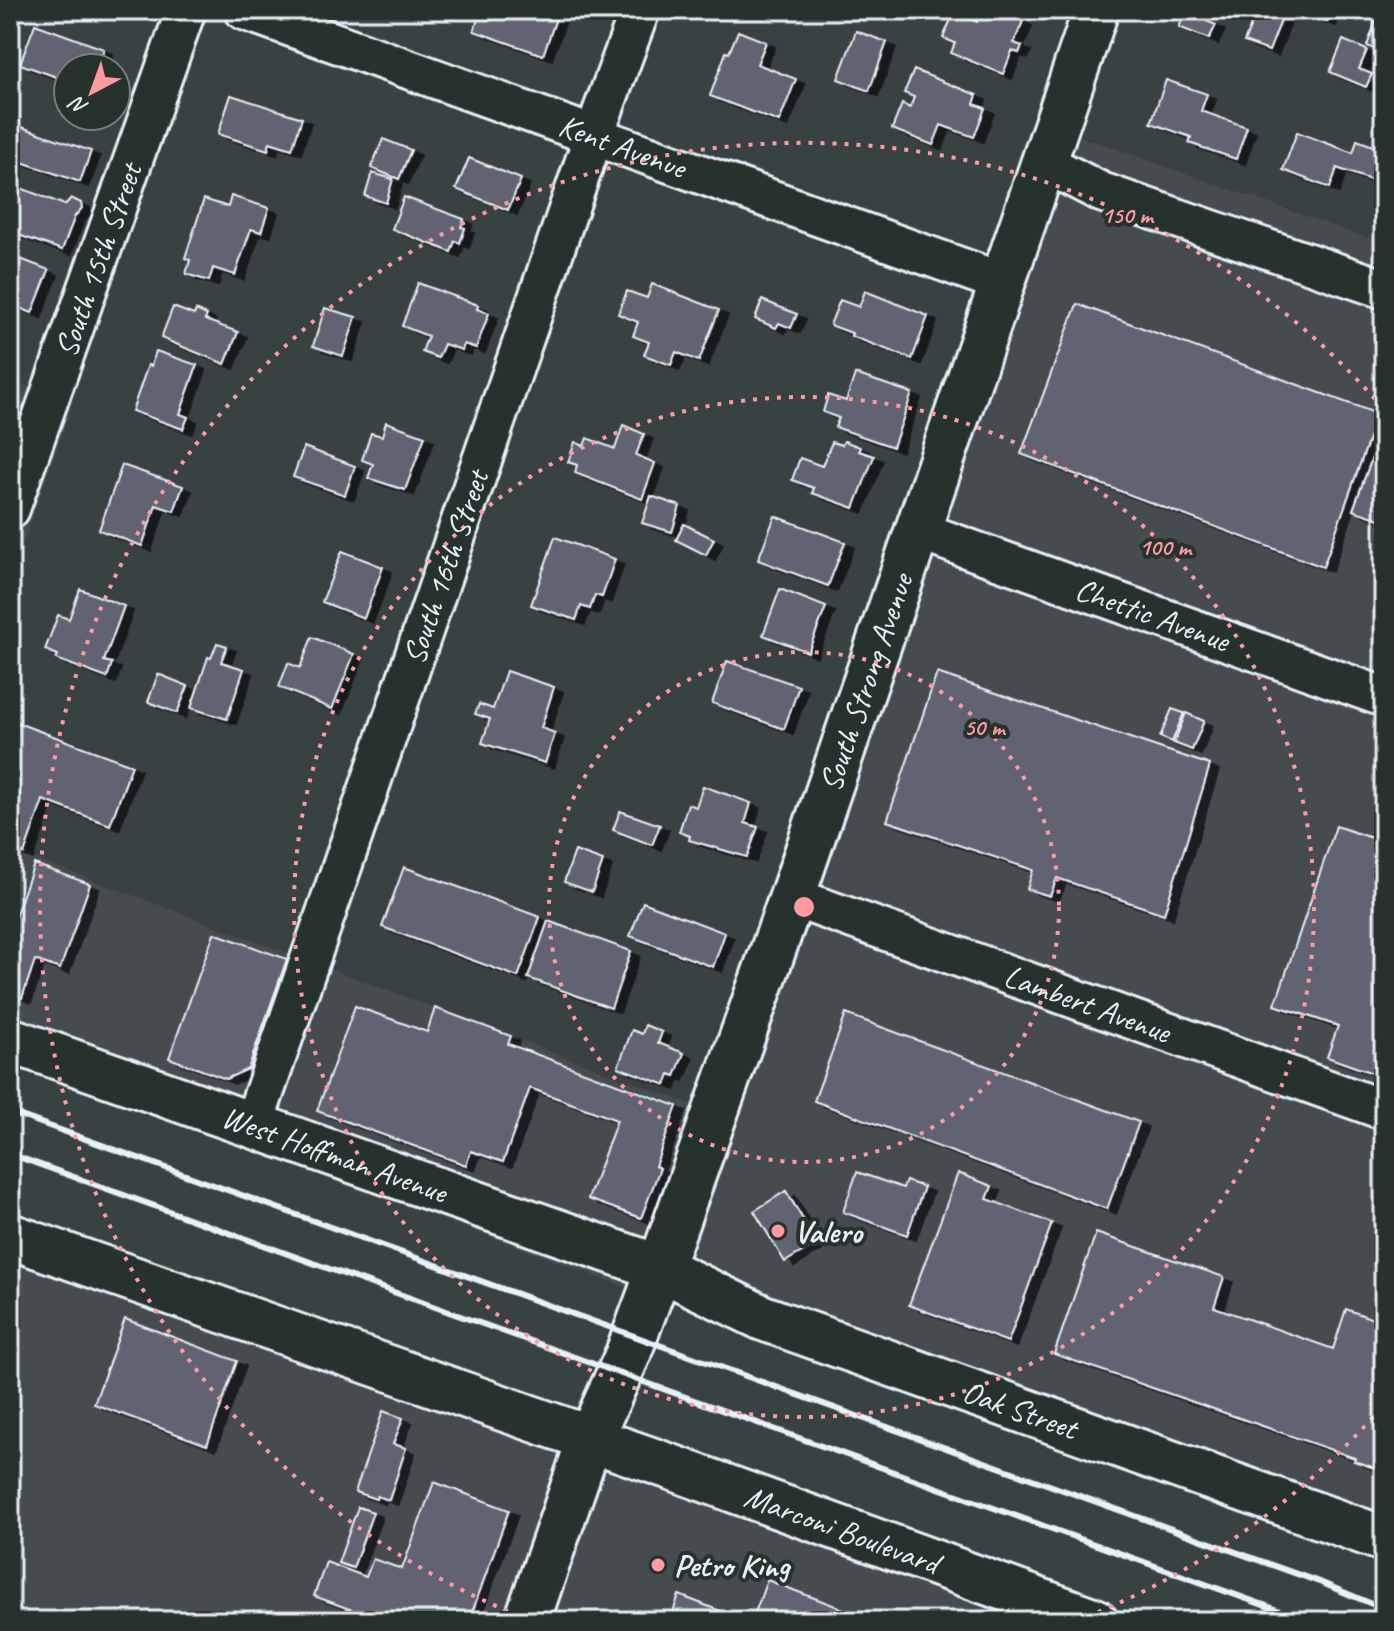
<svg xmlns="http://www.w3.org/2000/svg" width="1394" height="1631" viewBox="0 0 1394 1631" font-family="Caveat,sans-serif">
  <defs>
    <filter id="shadow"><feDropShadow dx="9" dy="5" stdDeviation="0" flood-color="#0009"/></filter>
  </defs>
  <rect width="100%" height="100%" fill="#384242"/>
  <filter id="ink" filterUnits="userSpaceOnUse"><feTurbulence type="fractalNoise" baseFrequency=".0125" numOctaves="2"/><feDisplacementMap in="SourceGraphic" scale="16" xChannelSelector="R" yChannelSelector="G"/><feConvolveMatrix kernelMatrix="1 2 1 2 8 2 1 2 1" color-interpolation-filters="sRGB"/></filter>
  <g filter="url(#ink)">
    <g fill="#454c50">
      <polygon points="1077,135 1384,244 1384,1549 603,1279 10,1056 10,849 739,1122"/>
      <polygon points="10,381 73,402 10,581"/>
      <polygon points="10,1249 291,1348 1024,1621 10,1621"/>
    </g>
    <g fill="#626472" stroke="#e8f1f8" stroke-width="2" filter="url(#shadow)">
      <polygon points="481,10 559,10 543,55 474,31"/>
      <polygon points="981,10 996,10 1023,21 1014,43 1022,46 1019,53 1012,51 1003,74 951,53 955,43 943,38 954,12 977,22"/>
      <polygon points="1257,10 1285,10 1269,51 1244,42"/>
      <polygon points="1293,10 1331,10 1327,21"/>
      <polygon points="1380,10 1384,12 1384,53 1367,46"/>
      <polygon points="1186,12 1216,25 1209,39 1179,27"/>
      <polygon points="35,24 104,49 98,68 68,68 68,81 20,64"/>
      <polygon points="738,31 766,42 757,64 796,79 779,122 710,96 726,52 729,53"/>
      <polygon points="856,31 887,42 869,91 838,79"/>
      <polygon points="1343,40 1367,50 1359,69 1372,74 1366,87 1330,72"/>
      <polygon points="914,70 977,95 974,104 985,108 974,137 941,125 933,145 892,129 902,104 910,108 914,97 904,93"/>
      <polygon points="1166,80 1207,94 1201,111 1247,127 1236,159 1189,143 1191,137 1151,123"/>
      <polygon points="231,95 302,118 292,149 270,142 268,150 218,134"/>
      <polygon points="10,123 91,151 80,182 10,158"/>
      <polygon points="1297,132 1353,153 1357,140 1384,150 1384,170 1379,183 1337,168 1330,188 1283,170"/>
      <polygon points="383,139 411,150 399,179 371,168"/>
      <polygon points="469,158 521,179 508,210 456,189"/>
      <polygon points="372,173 393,179 386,203 365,196"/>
      <polygon points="10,184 65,205 71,198 81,203 82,208 75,216 62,250 10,232"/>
      <polygon points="231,196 269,208 261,232 251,229 235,275 213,268 209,281 186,274 190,260 185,258 204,199 228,207"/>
      <polygon points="404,197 464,219 461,227 465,228 460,243 455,241 451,252 392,229"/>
      <polygon points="10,255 49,270 32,313 10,304"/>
      <polygon points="418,283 478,305 477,309 489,313 476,348 464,344 462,350 444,344 438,358 422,352 428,336 402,326"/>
      <polygon points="652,284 719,310 699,361 676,352 671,365 644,355 649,342 633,336 638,322 618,314 627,291 647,298"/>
      <polygon points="865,291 928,316 912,359 851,336 852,333 830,325 840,300 859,307"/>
      <polygon points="762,300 797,314 791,328 779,323 776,328 755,319"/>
      <polygon points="1077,304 1378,414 1323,567 1021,454"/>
      <polygon points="173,307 194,315 196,310 207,315 205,320 238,332 225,364 161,338"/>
      <polygon points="325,308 356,317 343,356 313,346"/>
      <polygon points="156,351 197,365 180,414 188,417 183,429 132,411 148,365 151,366"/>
      <polygon points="855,374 912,393 893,447 835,427 839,418 823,412 828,395 846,401"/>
      <polygon points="10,408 22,412 10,446"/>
      <polygon points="386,422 425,436 405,490 368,478 373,464 362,460 371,433 382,436"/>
      <polygon points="623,425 644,434 636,455 655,463 642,499 575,473 577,465 568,462 575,442 584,446 587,438 615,449"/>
      <polygon points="844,441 860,447 859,451 874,456 854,508 812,493 814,488 792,480 800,458 822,466 832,442 842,445"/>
      <polygon points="304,447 355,466 345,495 293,477"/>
      <polygon points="1376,447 1384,450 1384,529 1380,528 1383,520 1353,510"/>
      <polygon points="122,465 183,486 174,511 156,505 142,546 99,530"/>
      <polygon points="651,496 680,506 672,532 642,523"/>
      <polygon points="775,516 845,542 828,586 758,560"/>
      <polygon points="684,524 714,539 706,555 676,540"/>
      <polygon points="555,537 615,559 602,597 595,595 590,609 581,606 576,620 531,605"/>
      <polygon points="342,551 383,567 364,618 322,602"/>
      <polygon points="80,589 124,606 104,661 112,663 107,678 56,659 58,655 45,650 58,615 69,619"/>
      <polygon points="780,589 826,607 808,652 763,635"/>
      <polygon points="312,637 354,654 332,709 279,687 288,663 300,668"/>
      <polygon points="217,643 227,646 221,662 244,669 227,719 191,708 208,657 211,658"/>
      <polygon points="727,661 799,686 784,729 712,703"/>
      <polygon points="506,671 554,687 541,728 555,733 545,763 482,743 490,719 475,714 479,704 493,709"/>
      <polygon points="937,673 1210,765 1164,914 1057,878 1050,896 1027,889 1033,870 887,821"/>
      <polygon points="158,674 188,686 177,713 148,702"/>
      <polygon points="1172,709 1184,713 1172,742 1160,737"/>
      <polygon points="1186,713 1204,721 1192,750 1174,743"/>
      <polygon points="15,722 132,765 110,825 43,800 24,854 10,849 10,736"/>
      <polygon points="703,786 751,803 745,823 758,827 747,857 689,840 690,836 679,832 688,804 696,807"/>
      <polygon points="620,811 660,825 652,845 613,830"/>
      <polygon points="1336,826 1384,842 1384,1077 1327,1057 1338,1026 1275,1005"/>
      <polygon points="575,851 603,861 592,892 564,882"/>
      <polygon points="34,864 90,884 60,969 35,960 22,998 10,993 10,931"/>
      <polygon points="404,867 540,917 518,977 382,927"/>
      <polygon points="643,902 725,933 713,967 630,936"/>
      <polygon points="548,921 631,951 611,1008 528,978"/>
      <polygon points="214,933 287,959 248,1069 226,1079 169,1058"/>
      <polygon points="355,1006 427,1032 435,1008 511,1036 508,1044 677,1106 655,1166 660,1168 641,1218 588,1199 617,1120 530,1088 503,1162 471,1151 466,1165 317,1111"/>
      <polygon points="846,1014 1139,1122 1107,1209 814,1101"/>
      <polygon points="645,1025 662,1032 658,1043 684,1053 675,1076 670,1074 666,1085 618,1067 632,1030 642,1034"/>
      <polygon points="857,1172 903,1188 906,1181 924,1187 907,1235 843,1212"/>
      <polygon points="958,1173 992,1186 987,1199 1052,1223 1008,1342 909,1305"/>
      <polygon points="786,1191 817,1243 785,1262 754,1211"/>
      <polygon points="1096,1233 1224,1277 1214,1307 1333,1349 1346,1309 1384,1323 1384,1471 1354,1461 1355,1458 1054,1354"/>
      <polygon points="125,1319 237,1361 207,1445 94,1404"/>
      <polygon points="383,1411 403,1418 393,1444 406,1448 389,1500 377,1496 376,1499 355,1492"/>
      <polygon points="434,1482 509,1510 469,1621 351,1621 355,1611 314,1596 326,1562 366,1577 373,1559 402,1569"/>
      <polygon points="358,1507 373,1512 353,1568 338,1563"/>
      <polygon points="767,1580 862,1616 860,1621 752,1621"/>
      <polygon points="679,1595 723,1612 720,1621 670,1621"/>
    </g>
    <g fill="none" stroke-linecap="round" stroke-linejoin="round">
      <g stroke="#e8f1f8" stroke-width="44">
        <g id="minor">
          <path id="s1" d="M244,10L1001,282"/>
          <polyline points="1045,163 1101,192 1384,289"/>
          <path id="s2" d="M10,509L186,10"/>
          <path id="s3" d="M919,531L1384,697"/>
          <path id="s4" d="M792,897L1384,1110"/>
          <path id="s5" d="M253,1125L594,135L640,10"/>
        </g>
      </g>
      <g stroke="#e8f1f8" stroke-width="50">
        <g id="tertiary">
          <path id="s6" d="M10,1236L671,1467L1095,1621"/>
          <path id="s7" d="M527,1621L590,1439L628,1354L660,1268L792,897L1096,10"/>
        </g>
      </g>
      <g stroke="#e8f1f8" stroke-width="50">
        <g id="secondary">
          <path id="s8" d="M10,1040L660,1268L763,1318L1384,1539"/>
        </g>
      </g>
      <use href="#minor" stroke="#26332d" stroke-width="38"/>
      <use href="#tertiary" stroke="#26332d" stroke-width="44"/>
      <use href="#secondary" stroke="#26332d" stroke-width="44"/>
      <g stroke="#e8f1f8" stroke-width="6">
        <polyline points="10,1112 1322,1583 1384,1609"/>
        <polyline points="10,1154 1308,1621"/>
      </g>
    </g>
  </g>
  <g fill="none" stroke="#ff9aa2" stroke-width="4" stroke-dasharray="4 8">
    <circle cx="804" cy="907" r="255"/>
    <circle cx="804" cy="907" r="510"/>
    <path d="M1381 1408A764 764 0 0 1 1078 1620M530 1620A764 764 0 1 1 1381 406"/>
  </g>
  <g fill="#ff9aa2" stroke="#26332d" stroke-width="3">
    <circle cx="778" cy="1231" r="8"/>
    <circle cx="658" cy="1565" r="8"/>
  </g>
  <g text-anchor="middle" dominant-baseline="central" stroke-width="8" stroke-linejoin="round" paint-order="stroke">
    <g font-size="32" fill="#e8f1f8" stroke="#26332d">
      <text stroke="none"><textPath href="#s1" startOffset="402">Kent Avenue</textPath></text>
      <text stroke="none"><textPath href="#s2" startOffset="264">South 15th Street</textPath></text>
      <text stroke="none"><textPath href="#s5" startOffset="590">South 16th Street</textPath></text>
      <text stroke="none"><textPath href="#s3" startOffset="248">Chettic Avenue</textPath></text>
      <text stroke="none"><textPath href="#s7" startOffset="998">South Strong Avenue</textPath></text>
      <text stroke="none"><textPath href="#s4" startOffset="314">Lambert Avenue</textPath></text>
      <text stroke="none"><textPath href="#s8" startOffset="344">West Hoffman Avenue</textPath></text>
      <text stroke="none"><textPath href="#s8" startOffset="1076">Oak Street</textPath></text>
      <text stroke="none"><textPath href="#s6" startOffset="882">Marconi Boulevard</textPath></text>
    </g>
    <g font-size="32" font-weight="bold" fill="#e8f1f8" stroke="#26332d" text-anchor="start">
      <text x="794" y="1231">Valero</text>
      <text x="674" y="1565">Petro King</text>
    </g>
  </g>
  <circle cx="804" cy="907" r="12" fill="#ff9aa2" stroke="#26332d" stroke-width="4"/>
  <g font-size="24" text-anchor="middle" font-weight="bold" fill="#ff9aa2" stroke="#26332d" stroke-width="8" stroke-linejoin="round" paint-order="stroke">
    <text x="1127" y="223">150 m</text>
    <text x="1165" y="555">100 m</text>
    <text x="984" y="735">50 m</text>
  </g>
  <rect width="1394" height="1631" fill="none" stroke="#26332d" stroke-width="40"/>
  <rect x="20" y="20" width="1354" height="1591" fill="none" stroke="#e8f1f8" stroke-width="3" filter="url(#ink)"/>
  <g transform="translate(92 92) rotate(221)"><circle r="38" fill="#26332d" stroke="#747f7e" stroke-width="2"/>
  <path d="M0-6L14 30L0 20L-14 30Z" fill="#ff9aa2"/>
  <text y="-12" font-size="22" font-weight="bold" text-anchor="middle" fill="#e8f1f8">N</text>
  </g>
</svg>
